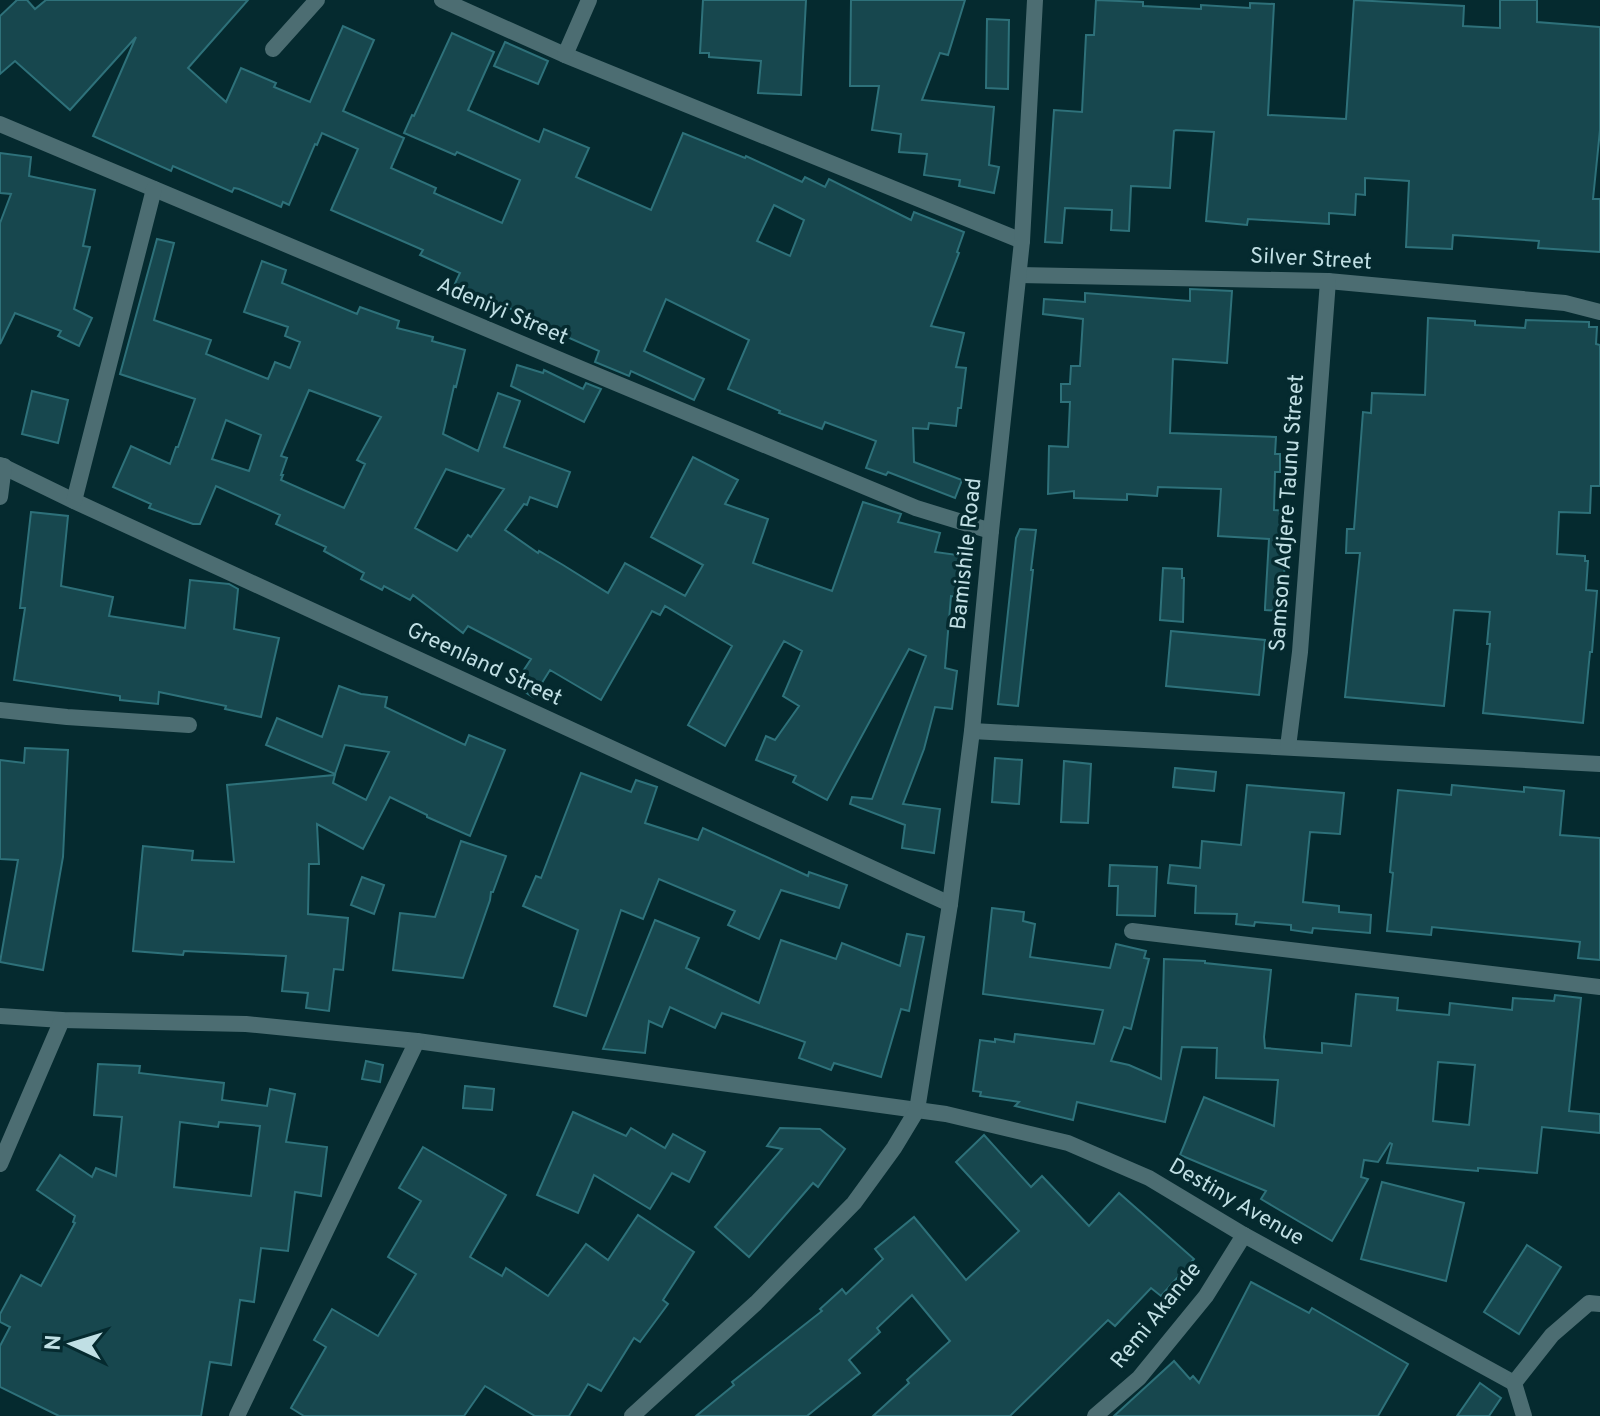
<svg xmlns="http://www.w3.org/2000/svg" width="1600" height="1416" viewBox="0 0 1600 1416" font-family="Overpass,sans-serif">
  <rect width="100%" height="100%" fill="#052a2f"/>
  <g fill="#17474e" stroke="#2e717a" stroke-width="2" fill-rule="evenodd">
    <path d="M17,0H27L35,9L46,0H248L188,68L226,102L241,68L276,83L274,87L310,102L343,26L374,40L343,111L404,138L391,168L436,188L434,193L502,223L520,180L457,152L455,155L404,133L412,115L414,116L452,33L494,52L468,110L539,142L544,129L589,148L576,177L651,210L683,133L745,158L746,156L802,182L805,177L825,187L829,179L911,220L914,212L964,232L957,252L959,253L931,326L964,333L956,367L966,368L961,408H958L956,426L929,423L928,429L913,428L914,462L962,480L955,498L888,472L886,475L866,468L876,441L825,422L822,429L779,413L780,411L728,389L749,340L666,299L644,351L704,379L694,400L631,371L629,376L595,362L599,351L542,326L543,323L481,296L478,304L451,292L460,273L420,255L423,250L331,210L358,149L322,133L317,145L315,144L289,205L283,202L281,207L239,189L234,188L232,192L173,166L171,171L93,136L136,37L70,110L15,61L0,74V16ZM774,205L804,220L790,256L757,241Z"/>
    <polygon points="703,0 806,0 801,95 758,93 761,61 709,57 709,53 700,53"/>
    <polygon points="851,0 965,0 948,55 940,53 922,100 994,107 989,165 999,167 994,193 959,186 960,180 924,175 927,154 899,152 901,134 872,130 879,86 850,86"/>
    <polygon points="1096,0 1143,2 1143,6 1201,9 1201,5 1250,8 1250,3 1274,4 1268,115 1346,119 1354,0 1464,6 1463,26 1500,28 1500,0 1537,0 1537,22 1600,27 1600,130 1593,199 1600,199 1600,252 1538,248 1539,241 1453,235 1452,249 1406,247 1409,181 1365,178 1365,195 1356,194 1355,215 1329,213 1329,224 1248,219 1247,225 1206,221 1214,132 1176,130 1174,131 1170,188 1131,186 1129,231 1111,230 1112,210 1065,208 1062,243 1045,242 1054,110 1082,112 1086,35 1094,35"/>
    <polygon points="987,19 1009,20 1008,89 986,88"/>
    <polygon points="505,42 548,61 538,84 494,66"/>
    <polygon points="0,153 31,157 29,176 95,190 83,246 90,247 74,309 92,318 79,346 58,336 61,331 15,313 0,344 0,223 11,194 0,193"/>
    <path d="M157,239L174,243L154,320L211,340L206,354L268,379L275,362L290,368L300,342L285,336L288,327L244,312L262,261L286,270L282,283L357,314L360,307L399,321L397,328L433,337L432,341L465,350L456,387L454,386L443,434L478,451L498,393L520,401L504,447L570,472L557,507L530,497L527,505L524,504L505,530L538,553L539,551L563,565L608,593L625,563L685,596L703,565L651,537L693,457L738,480L725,504L768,519L753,563L832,591L863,502L901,514L898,522L940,533L935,552L972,557L967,598L951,596L945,668L957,671L952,709L935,707L924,749L903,804L940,809L934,853L902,848L905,825L850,804L852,797L872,799L926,656L909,649L827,800L793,782L796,776L756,760L766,736L775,740L799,706L783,696L802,651L784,641L725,746L688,725L732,646L665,606L660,615L652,611L601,700L550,670L533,697L514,685L531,659L468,626L463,633L413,595L410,600L384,586L382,590L361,579L364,573L324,551L326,547L276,524L280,515L216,486L200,524H193L149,508L151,504L113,487L131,446L170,464L176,447H178L195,399L120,374ZM309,390L381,417L357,460L365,464L344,508L281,480L283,475H281L287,458L281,456ZM226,420L261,435L249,471L212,459ZM446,469L504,489L471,537L468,535L457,551L415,528Z"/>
    <polygon points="1190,289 1232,291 1227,363 1173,359 1170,433 1276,437 1275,454 1280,454 1280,472 1275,472 1274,510 1292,511 1290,547 1286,546 1283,590 1285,590 1282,611 1265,610 1265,607 1269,539 1218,536 1221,489 1158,487 1157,496 1127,494 1127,500 1074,498 1074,491 1048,494 1049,446 1068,447 1070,402 1061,402 1061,384 1070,384 1071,366 1080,366 1083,319 1043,314 1044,299 1085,302 1085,293 1190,301"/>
    <polygon points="1428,318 1475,321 1475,325 1525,328 1526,320 1589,322 1589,327 1597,327 1596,344 1600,345 1600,486 1591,486 1590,513 1559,512 1557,554 1585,556 1585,561 1588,561 1586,590 1597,591 1592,652 1590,652 1583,723 1483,713 1490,644 1487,644 1490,612 1454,610 1444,706 1345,697 1360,553 1346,553 1347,529 1354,529 1363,412 1371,413 1372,393 1425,395"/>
    <polygon points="517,365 543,373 544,370 583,389 586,383 601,389 584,422 511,386"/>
    <polygon points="32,391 68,400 58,443 22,434"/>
    <polygon points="31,512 68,516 61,586 113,597 109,616 185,628 190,580 229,584 238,589 234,629 279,638 261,717 225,709 226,706 159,692 158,704 120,700 120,696 14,680 25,608 20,608"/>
    <polygon points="1020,529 1036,530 1031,570 1033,570 1018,706 998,704 1016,538"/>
    <polygon points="1163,568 1182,569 1182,578 1184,578 1183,622 1160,620"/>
    <polygon points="1171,631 1265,640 1259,695 1166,686"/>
    <polygon points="339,686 361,694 387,697 385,707 465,745 469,735 505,750 470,836 427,817 427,815 390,797 363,849 317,824 319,864 309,864 308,914 348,918 343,970 334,969 329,1011 306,1008 308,993 282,991 286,956 184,951 183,955 133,951 143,846 193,851 192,860 234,862 227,785 335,775 333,783 366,800 389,752 345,745 335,774 266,745 277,718 322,737"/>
    <polygon points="25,748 68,750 63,857 43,970 0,962 18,860 0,859 0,760 24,763"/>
    <polygon points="995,758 1022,760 1019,804 992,802"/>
    <polygon points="1064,761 1091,764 1088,823 1061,822"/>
    <polygon points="1175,768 1216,772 1214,791 1173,787"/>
    <polygon points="581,773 631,792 636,780 657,787 645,823 698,840 703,828 808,876 809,872 847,885 839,908 781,890 759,939 728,925 735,911 659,879 643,919 621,910 586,1016 554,1006 578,930 523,906 536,876 541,878"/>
    <polygon points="1247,785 1344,793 1340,834 1310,832 1303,902 1339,906 1339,912 1371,915 1370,933 1313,928 1312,933 1291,930 1291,925 1255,922 1254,926 1236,924 1237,914 1195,913 1196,886 1168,883 1170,865 1200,868 1202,841 1241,845"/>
    <polygon points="1452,785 1524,792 1524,787 1564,791 1560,835 1600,838 1600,960 1578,958 1580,942 1432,927 1431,935 1387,931 1393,873 1390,872 1398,790 1451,795"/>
    <polygon points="461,841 506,856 493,892 491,892 490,900 463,978 393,970 400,913 435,917"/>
    <polygon points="1110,865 1157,867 1155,916 1117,915 1118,886 1109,886"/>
    <polygon points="362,877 384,885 374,914 351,905"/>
    <path d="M992,908L1024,912L1023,921L1035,924L1030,957L1110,968L1116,944L1146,951L1144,958L1149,959L1131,1029L1124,1027L1111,1061L1129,1065L1161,1079L1164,959L1205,961V963L1271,970L1264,1037L1265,1048L1322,1053V1043L1351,1046L1356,994L1398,998L1397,1010L1449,1015L1450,1003L1512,1010L1513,998L1554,1001L1555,995L1581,998L1569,1111L1600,1114V1133L1542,1127L1537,1173L1478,1168V1171L1387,1163L1392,1144L1390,1143L1378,1162L1364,1160L1361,1177L1368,1179L1332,1241L1261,1199L1266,1191L1180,1155L1204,1097L1274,1126L1278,1080L1216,1078L1217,1048L1182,1047L1165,1122L1077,1102L1073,1120L1015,1106L1019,1102L980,1096L981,1092L973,1091L980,1040L995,1042V1039L1014,1042L1015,1034L1094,1044L1103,1010L983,994ZM1438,1062L1475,1065L1469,1125L1433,1121Z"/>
    <polygon points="655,920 699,938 686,968 759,1003 781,940 836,959 842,943 900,966 907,934 924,937 909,1011 901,1009 881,1077 834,1063 831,1070 799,1058 805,1042 722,1013 715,1028 670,1007 662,1027 649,1021 645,1053 603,1049"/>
    <polygon points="366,1061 383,1065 380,1082 362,1079"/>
    <path d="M98,1064L140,1066L139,1073L224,1083L222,1100L267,1106L270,1089L295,1094L286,1142L327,1147L321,1196L295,1192L288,1251L261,1248L254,1302L240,1300L231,1365L210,1362L201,1416H59L0,1387V1346L10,1327L0,1322V1314L21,1275L41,1286L75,1223L73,1222L75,1216L37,1190L60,1155L92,1177L96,1168L116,1176L122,1117L94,1115ZM180,1122L218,1127L219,1122L260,1126L251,1196L174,1187Z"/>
    <polygon points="465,1086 494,1089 492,1110 463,1108"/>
    <polygon points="573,1112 626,1136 631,1128 665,1148 673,1134 705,1152 689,1182 672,1173 650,1209 594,1175 578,1213 537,1195"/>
    <polygon points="780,1128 820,1129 845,1149 818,1187 813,1183 749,1257 715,1227 782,1149 767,1146"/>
    <polygon points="984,1135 1031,1187 1042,1176 1089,1226 1119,1193 1194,1259 1161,1296 1151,1288 1115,1326 1108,1320 1010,1416 873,1416 909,1383 907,1380 950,1341 912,1295 877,1328 880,1332 849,1360 860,1373 807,1416 696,1416 734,1385 732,1382 822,1311 820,1309 842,1289 846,1294 883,1259 875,1249 914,1217 966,1280 1019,1231 956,1162"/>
    <polygon points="423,1147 506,1195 470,1257 502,1276 506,1268 548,1296 586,1244 608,1260 638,1215 694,1252 663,1300 668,1304 640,1342 634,1338 601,1391 588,1384 569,1416 535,1416 485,1386 464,1416 304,1416 291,1408 326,1347 314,1340 332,1309 378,1336 416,1274 388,1257 421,1201 399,1188"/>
    <polygon points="1382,1182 1464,1203 1446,1281 1361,1259"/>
    <polygon points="1527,1245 1561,1267 1519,1334 1484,1312"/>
    <polygon points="1251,1282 1309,1313 1312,1308 1408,1364 1378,1416 1114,1416 1174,1361 1190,1379 1193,1376 1199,1383"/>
    <polygon points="1480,1383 1501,1398 1489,1416 1457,1416"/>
  </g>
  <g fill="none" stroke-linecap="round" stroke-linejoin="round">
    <g stroke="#4c6d72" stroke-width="16">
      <polyline points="442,0 565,55 1022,241"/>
      <polyline points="273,49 317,0"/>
      <polyline points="565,55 589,0"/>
      <polyline points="0,124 582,369 916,508 991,531"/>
      <polyline points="1019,275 1328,281 1565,303 1600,312"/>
      <polyline points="0,465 74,501 950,904"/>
      <polyline points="0,497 4,466"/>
      <polyline points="74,501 154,189"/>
      <polyline points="0,710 67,717 189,725"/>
      <polyline points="972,731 1600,764"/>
      <polyline points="1288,747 1300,652 1328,281"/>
      <polyline points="1132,931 1600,987"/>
      <polyline points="0,1016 62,1020 246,1024 417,1041 946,1114 1068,1143 1149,1178 1244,1235 1514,1383"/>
      <polyline points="0,1164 62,1020"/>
      <polyline points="237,1416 417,1041"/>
      <polyline points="632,1416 756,1303 854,1203 894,1148 917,1110 950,904 972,731 991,531 1022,241 1035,0"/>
      <polyline points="1095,1416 1139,1378 1206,1296 1244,1235"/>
      <polyline points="1524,1416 1514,1383 1552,1335 1589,1303 1600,1304"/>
    </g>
  </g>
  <g text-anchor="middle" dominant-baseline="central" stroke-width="7" stroke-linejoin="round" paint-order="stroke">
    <g font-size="22" fill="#c0dfe4" stroke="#052a2f">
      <text transform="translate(1311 260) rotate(3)">Silver Street</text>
      <text transform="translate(502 312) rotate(23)">Adeniyi Street</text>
      <text transform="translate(1288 513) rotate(-86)">Samson Adjere Taunu Street</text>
      <text transform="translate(967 554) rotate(-84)">Bamishile Road</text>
      <text transform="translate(484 665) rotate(25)">Greenland Street</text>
      <text transform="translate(1236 1203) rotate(30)">Destiny Avenue</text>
      <text transform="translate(1157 1316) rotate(-51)">Remi Akande</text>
    </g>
  </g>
  <g transform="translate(72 1344) rotate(274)" stroke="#052a2f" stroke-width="6" paint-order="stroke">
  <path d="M0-6L14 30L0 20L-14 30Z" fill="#c0dfe4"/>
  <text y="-12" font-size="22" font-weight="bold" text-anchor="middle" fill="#c0dfe4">N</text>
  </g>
</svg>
